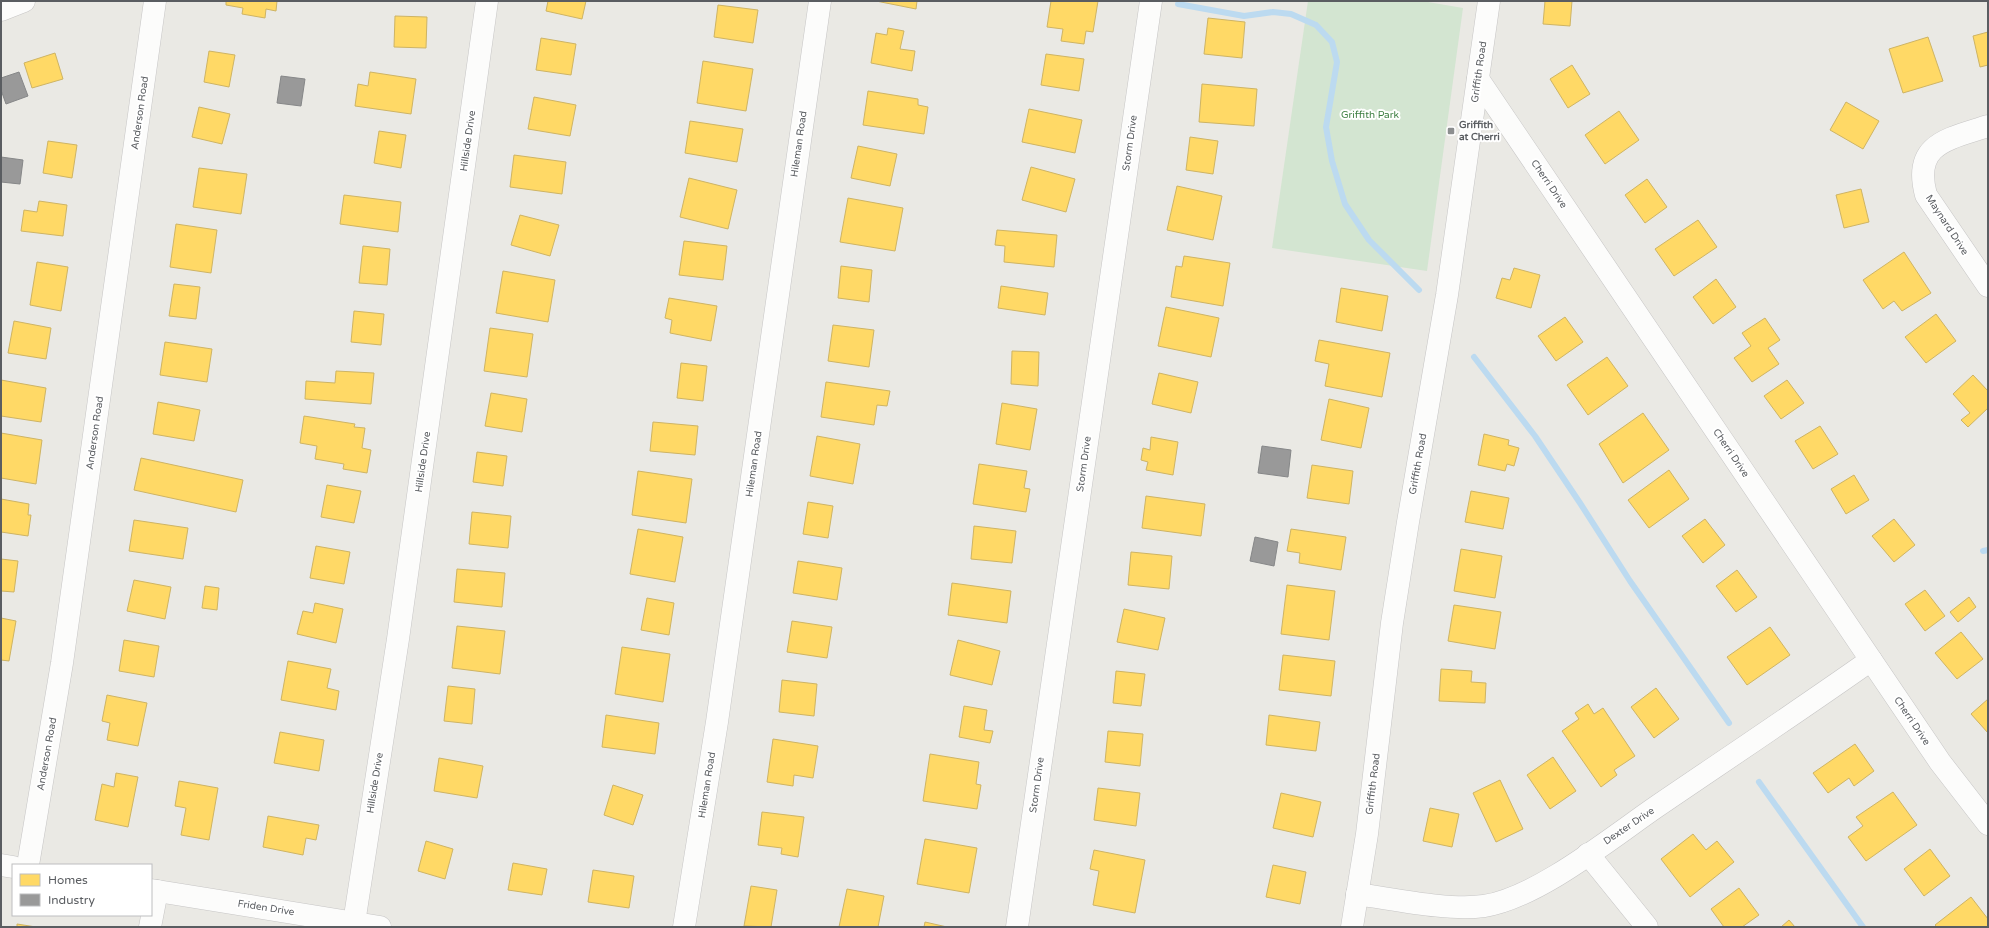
<svg xmlns="http://www.w3.org/2000/svg" width="1989" height="928" viewBox="0 0 1989 928" font-family="'Varela Round',sans-serif">
  <rect width="100%" height="100%" fill="#eae9e4"/>
  <polygon fill="#d3e5d1" points="1308,1 1422,1 1463,8 1427,271 1272,248"/>
  <g fill="#ffd966" stroke="#ceb464">
    <polygon points="226,1 277,1 276,11 266,9 265,18 242,14 243,8 226,5"/>
    <polygon points="548,1 586,1 582,19 546,11"/>
    <polygon points="876,1 917,1 916,9"/>
    <polygon points="1051,1 1098,1 1093,32 1086,31 1084,44 1061,41 1063,29 1047,27"/>
    <polygon points="1545,1 1572,1 1570,26 1543,24"/>
    <polygon points="718,5 758,10 753,43 714,37"/>
    <polygon points="395,16 427,17 426,48 394,47"/>
    <polygon points="1208,18 1245,22 1242,58 1204,54"/>
    <polygon points="888,28 904,31 900,49 915,51 912,71 871,63 876,33 887,35"/>
    <polygon points="1988,32 1988,65 1980,67 1973,36"/>
    <polygon points="1928,37 1943,81 1903,93 1889,49"/>
    <polygon points="541,38 576,44 571,75 536,70"/>
    <polygon points="209,51 235,55 229,87 204,82"/>
    <polygon points="55,53 63,79 32,88 24,63"/>
    <polygon points="1046,54 1084,59 1079,91 1041,85"/>
    <polygon points="703,61 753,69 746,111 697,103"/>
    <polygon points="1572,65 1590,94 1568,108 1550,79"/>
    <polygon points="370,72 416,79 411,114 355,106 358,84 368,86"/>
    <polygon points="1202,84 1257,89 1254,126 1199,122"/>
    <polygon points="868,91 918,99 918,105 928,107 924,134 863,125"/>
    <polygon points="534,97 576,105 570,136 528,129"/>
    <polygon points="1846,102 1879,121 1863,149 1830,130"/>
    <polygon points="199,107 230,114 222,144 192,137"/>
    <polygon points="1029,109 1082,120 1075,153 1022,142"/>
    <polygon points="1619,111 1639,140 1605,164 1585,135"/>
    <polygon points="690,121 743,129 737,162 685,153"/>
    <polygon points="379,131 406,135 401,168 374,163"/>
    <polygon points="1190,137 1218,141 1213,174 1186,170"/>
    <polygon points="48,141 77,145 72,178 43,173"/>
    <polygon points="858,146 897,154 890,186 851,178"/>
    <polygon points="514,155 566,162 562,194 510,187"/>
    <polygon points="1031,167 1075,179 1066,212 1022,200"/>
    <polygon points="199,168 247,174 241,214 193,207"/>
    <polygon points="689,178 737,190 728,229 680,217"/>
    <polygon points="1647,179 1667,207 1645,223 1625,195"/>
    <polygon points="1177,186 1222,196 1213,240 1167,230"/>
    <polygon points="1861,189 1869,222 1844,228 1836,195"/>
    <polygon points="344,195 401,202 398,232 340,224"/>
    <polygon points="848,198 903,208 895,251 840,242"/>
    <polygon points="39,201 67,205 63,236 21,231 24,210 37,212"/>
    <polygon points="520,215 559,225 550,256 511,245"/>
    <polygon points="1698,220 1717,247 1674,276 1655,249"/>
    <polygon points="176,224 217,230 211,273 170,267"/>
    <polygon points="997,230 1057,235 1054,267 1004,262 1005,246 995,245"/>
    <polygon points="684,241 727,246 723,280 679,275"/>
    <polygon points="363,246 390,249 387,285 359,283"/>
    <polygon points="1904,252 1931,293 1902,311 1894,301 1883,309 1863,280"/>
    <polygon points="1184,256 1230,263 1223,306 1171,297 1176,266 1182,267"/>
    <polygon points="37,262 68,267 61,311 30,305"/>
    <polygon points="841,266 872,270 869,302 838,298"/>
    <polygon points="1514,268 1540,275 1531,308 1496,298 1502,278 1510,280"/>
    <polygon points="503,271 555,280 548,322 496,313"/>
    <polygon points="1716,279 1736,307 1713,324 1693,297"/>
    <polygon points="174,284 200,287 196,319 169,316"/>
    <polygon points="1001,286 1048,293 1045,315 998,308"/>
    <polygon points="1341,288 1388,296 1382,331 1336,322"/>
    <polygon points="669,298 717,306 711,341 670,333 672,320 665,318"/>
    <polygon points="1166,307 1219,318 1211,357 1158,346"/>
    <polygon points="354,311 384,314 381,345 351,342"/>
    <polygon points="1936,314 1956,341 1926,363 1905,337"/>
    <polygon points="1565,317 1583,342 1556,361 1538,336"/>
    <polygon points="1765,318 1780,340 1768,348 1779,364 1752,382 1734,358 1751,346 1742,333"/>
    <polygon points="14,321 51,328 46,359 8,353"/>
    <polygon points="833,325 874,330 869,367 828,361"/>
    <polygon points="490,328 533,334 527,377 484,371"/>
    <polygon points="1319,340 1390,353 1382,397 1325,386 1329,364 1315,361"/>
    <polygon points="165,342 212,349 207,382 160,375"/>
    <polygon points="1012,351 1039,352 1038,386 1011,384"/>
    <polygon points="1607,357 1628,386 1588,415 1567,385"/>
    <polygon points="681,363 707,366 703,401 677,398"/>
    <polygon points="336,371 374,373 371,404 305,399 306,381 335,383"/>
    <polygon points="1159,373 1198,382 1191,413 1152,404"/>
    <polygon points="1973,375 1988,391 1988,408 1968,427 1961,420 1970,413 1953,394"/>
    <polygon points="1,380 46,388 41,422 1,416"/>
    <polygon points="1787,380 1804,403 1781,419 1764,396"/>
    <polygon points="826,382 890,391 887,406 877,405 874,425 821,417"/>
    <polygon points="491,393 527,399 522,432 485,426"/>
    <polygon points="1329,399 1369,408 1361,448 1321,440"/>
    <polygon points="158,402 200,410 194,441 153,434"/>
    <polygon points="1002,403 1037,409 1030,450 996,444"/>
    <polygon points="1643,413 1669,450 1623,483 1599,444"/>
    <polygon points="304,416 355,424 354,427 365,428 362,448 371,450 367,473 343,469 344,464 315,459 317,446 300,443"/>
    <polygon points="653,422 698,426 695,455 650,451"/>
    <polygon points="1820,426 1838,454 1813,469 1795,441"/>
    <polygon points="1,433 42,440 36,484 1,478"/>
    <polygon points="1484,434 1509,440 1508,445 1519,448 1514,466 1507,464 1505,471 1478,465"/>
    <polygon points="817,436 860,444 853,484 810,476"/>
    <polygon points="1151,437 1178,442 1173,475 1146,470 1148,462 1141,460 1143,448 1150,450"/>
    <polygon points="477,452 507,456 503,486 473,482"/>
    <polygon points="141,458 243,480 236,512 134,490"/>
    <polygon points="979,464 1027,471 1024,488 1030,489 1026,512 973,504"/>
    <polygon points="1312,465 1353,471 1349,504 1307,498"/>
    <polygon points="1669,470 1689,499 1649,528 1628,500"/>
    <polygon points="638,471 692,479 686,523 632,515"/>
    <polygon points="1854,475 1869,500 1846,514 1831,489"/>
    <polygon points="327,485 361,491 354,523 321,517"/>
    <polygon points="1471,491 1509,498 1503,529 1465,522"/>
    <polygon points="1146,496 1205,504 1201,536 1142,528"/>
    <polygon points="1,499 29,504 28,515 31,515 28,536 1,532"/>
    <polygon points="808,502 833,506 828,538 803,534"/>
    <polygon points="472,512 511,516 508,548 469,544"/>
    <polygon points="1705,519 1725,545 1703,563 1682,536"/>
    <polygon points="1894,519 1915,545 1894,562 1872,536"/>
    <polygon points="134,520 188,528 183,559 129,551"/>
    <polygon points="974,526 1016,531 1012,563 971,559"/>
    <polygon points="638,529 683,537 675,582 630,574"/>
    <polygon points="1291,529 1346,537 1341,570 1299,563 1300,553 1287,551"/>
    <polygon points="316,546 350,552 344,584 310,578"/>
    <polygon points="1461,549 1502,556 1495,598 1454,591"/>
    <polygon points="1131,552 1172,556 1169,589 1128,585"/>
    <polygon points="1,559 18,561 14,592 1,591"/>
    <polygon points="798,561 842,568 837,600 793,593"/>
    <polygon points="457,569 505,573 502,607 454,602"/>
    <polygon points="1737,570 1757,597 1736,612 1716,586"/>
    <polygon points="134,580 171,587 165,619 127,611"/>
    <polygon points="952,583 1011,591 1007,623 948,615"/>
    <polygon points="1287,585 1335,591 1329,640 1281,634"/>
    <polygon points="205,586 219,588 217,610 202,608"/>
    <polygon points="1925,590 1945,616 1925,631 1905,604"/>
    <polygon points="1969,597 1976,607 1958,622 1950,612"/>
    <polygon points="647,598 674,603 669,635 641,630"/>
    <polygon points="315,603 343,609 336,643 297,634 303,611 313,613"/>
    <polygon points="1454,605 1501,612 1495,649 1448,641"/>
    <polygon points="1124,609 1165,618 1158,650 1117,642"/>
    <polygon points="1,618 16,621 9,661 1,660"/>
    <polygon points="792,621 832,627 827,658 787,652"/>
    <polygon points="457,626 505,631 500,674 452,668"/>
    <polygon points="1770,627 1790,655 1747,685 1727,657"/>
    <polygon points="1961,632 1983,659 1957,679 1935,653"/>
    <polygon points="124,640 159,646 154,677 119,671"/>
    <polygon points="958,640 1000,651 992,685 950,675"/>
    <polygon points="622,647 670,654 663,702 615,694"/>
    <polygon points="1283,655 1335,661 1331,696 1279,690"/>
    <polygon points="288,661 331,669 327,688 339,691 336,710 281,700"/>
    <polygon points="1441,669 1472,671 1471,682 1486,683 1485,703 1439,701"/>
    <polygon points="1116,671 1145,674 1141,706 1113,703"/>
    <polygon points="782,680 817,684 814,716 779,712"/>
    <polygon points="448,686 475,689 472,724 444,721"/>
    <polygon points="1656,688 1679,719 1654,738 1631,707"/>
    <polygon points="107,695 147,703 138,746 107,740 110,723 102,721"/>
    <polygon points="1988,699 1988,733 1971,714"/>
    <polygon points="1588,704 1594,714 1603,708 1635,756 1614,770 1617,775 1601,787 1562,731 1579,719 1575,713"/>
    <polygon points="964,706 987,710 984,730 993,731 990,743 959,737"/>
    <polygon points="606,715 659,723 655,754 602,747"/>
    <polygon points="1269,715 1320,722 1316,751 1266,745"/>
    <polygon points="1108,731 1143,734 1140,766 1105,762"/>
    <polygon points="280,732 324,740 319,771 274,763"/>
    <polygon points="773,739 818,746 813,778 794,775 793,786 767,782"/>
    <polygon points="1855,744 1874,771 1854,786 1849,778 1828,793 1813,773"/>
    <polygon points="930,754 979,762 976,784 981,785 977,809 923,801"/>
    <polygon points="1553,757 1576,791 1550,809 1527,775"/>
    <polygon points="439,758 483,766 477,798 434,791"/>
    <polygon points="116,773 138,777 128,827 95,820 102,784 114,787"/>
    <polygon points="1500,780 1523,829 1496,842 1473,793"/>
    <polygon points="179,781 218,788 209,840 181,835 186,808 175,806"/>
    <polygon points="613,785 643,795 633,825 604,815"/>
    <polygon points="1098,788 1140,793 1136,826 1094,820"/>
    <polygon points="1893,792 1917,825 1866,861 1848,837 1863,826 1856,817"/>
    <polygon points="1281,793 1321,802 1313,837 1273,828"/>
    <polygon points="1430,808 1459,814 1452,847 1423,841"/>
    <polygon points="762,812 804,817 798,857 781,854 782,848 758,845"/>
    <polygon points="268,816 319,825 316,840 306,838 303,855 263,847"/>
    <polygon points="1693,834 1706,850 1717,841 1734,862 1690,897 1661,859"/>
    <polygon points="925,839 977,848 969,893 917,884"/>
    <polygon points="426,841 453,849 445,879 418,871"/>
    <polygon points="1930,849 1950,876 1924,896 1904,869"/>
    <polygon points="1094,850 1145,860 1135,913 1093,905 1099,871 1090,869"/>
    <polygon points="513,863 547,869 542,895 508,890"/>
    <polygon points="1273,865 1306,872 1300,904 1266,897"/>
    <polygon points="593,870 634,876 629,908 588,902"/>
    <polygon points="751,886 777,890 771,927 744,926"/>
    <polygon points="1739,888 1759,915 1742,927 1724,927 1711,909"/>
    <polygon points="847,889 884,896 878,927 839,927"/>
    <polygon points="1971,897 1988,919 1988,927 1937,927 1935,925"/>
    <polygon points="1789,920 1795,927 1781,927"/>
    <polygon points="925,922 947,927 924,927"/>
    <polygon points="17,924 36,927 17,927"/>
  </g>
  <g fill="#999" stroke="#868788">
    <polygon points="19,72 28,96 6,104 1,90 1,78"/>
    <polygon points="281,76 305,79 301,106 277,103"/>
    <polygon points="1,157 23,160 20,184 1,182"/>
    <polygon points="1262,446 1291,450 1288,477 1258,473"/>
    <polygon points="1255,537 1278,542 1274,566 1250,561"/>
  </g>
  <g fill="none" stroke-linecap="round" stroke-linejoin="round">
    <g stroke="#bcdaf0" stroke-width="6">
      <polyline points="1178,4 1244,16 1273,12 1291,14 1316,25 1332,42 1337,62 1326,127 1332,161 1345,204 1369,240 1419,290"/>
      <polyline points="1474,357 1535,436 1580,503 1630,581 1729,723"/>
      <polyline points="1983,551 1988,550"/>
      <polyline points="1759,782 1863,927"/>
    </g>
    <g stroke="#c6c5c5" stroke-width="23">
      <g id="minor">
        <polyline points="1,10 24,1"/>
        <polyline points="1478,79 1940,762 1988,824"/>
        <path d="M1988,126C1949,139 1912,143 1926,195L1988,286"/>
        <polyline points="1588,854 1647,927"/>
        <polyline points="1,865 13,867"/>
        <polyline points="28,865 62,663 155,1"/>
        <polyline points="151,890 380,927"/>
        <path d="M1357,894C1394,899 1448,911 1484,906C1537,898 1611,838 1656,807C1728,758 1800,710 1871,660"/>
        <polyline points="354,923 398,639 487,1"/>
        <polyline points="150,927 157,891"/>
        <polyline points="684,927 717,722 820,1"/>
        <polyline points="1017,927 1151,1"/>
        <polyline points="1352,927 1367,834 1392,623 1408,522 1447,295 1489,1"/>
      </g>
    </g>
    <use href="#minor" stroke="#fcfcfb" stroke-width="22"/>
  </g>
  <rect fill="#8c8e8f" stroke="#fff" stroke-width="1.5" x="1447" y="127" width="8" height="8" rx="2"/>
  <g text-anchor="middle" dominant-baseline="central" stroke-width="4" stroke-linejoin="round" paint-order="stroke">
    <g font-size="10" fill="#5a5d61" stroke="#fff">
      <text transform="translate(1479 72) rotate(-82)">Griffith Road</text>
      <text transform="translate(140 113) rotate(-82)">Anderson Road</text>
      <text transform="translate(468 141) rotate(-82)">Hillside Drive</text>
      <text transform="translate(1130 143) rotate(-82)">Storm Drive</text>
      <text transform="translate(799 144) rotate(-82)">Hileman Road</text>
      <text transform="translate(1549 184) rotate(56)">Cherri Drive</text>
      <text transform="translate(1947 225) rotate(57)">Maynard Drive</text>
      <text transform="translate(95 433) rotate(-82)">Anderson Road</text>
      <text transform="translate(1731 453) rotate(56)">Cherri Drive</text>
      <text transform="translate(423 462) rotate(-82)">Hillside Drive</text>
      <text transform="translate(754 464) rotate(-82)">Hileman Road</text>
      <text transform="translate(1084 464) rotate(-82)">Storm Drive</text>
      <text transform="translate(1418 464) rotate(-80)">Griffith Road</text>
      <text transform="translate(1912 721) rotate(56)">Cherri Drive</text>
      <text transform="translate(47 754) rotate(-80)">Anderson Road</text>
      <text transform="translate(375 783) rotate(-81)">Hillside Drive</text>
      <text transform="translate(1373 784) rotate(-83)">Griffith Road</text>
      <text transform="translate(707 785) rotate(-81)">Hileman Road</text>
      <text transform="translate(1037 785) rotate(-82)">Storm Drive</text>
      <text transform="translate(1629 826) rotate(-34)">Dexter Drive</text>
      <text transform="translate(266 908) rotate(9)">Friden Drive</text>
    </g>
    <g font-size="10" fill="#3d7e41" stroke="#fff">
      <text x="1370" y="115">Griffith Park</text>
    </g>
    <g font-size="10" font-weight="bold" fill="#5a5d61" stroke="#fff" text-anchor="start">
      <text x="1459" y="125">Griffith<tspan x="1459" dy="12">at Cherri</tspan></text>
    </g>
  </g>
  <rect width="1989" height="928" fill="none" stroke="#5a5d61" stroke-width="4"/>
  <rect x="12" y="864" width="140" height="52" fill="#ffffff" stroke="#bdbec0"/>
  <rect x="20" y="874" width="20" height="12" fill="#ffd966" stroke="#bdbec0"/>
  <text x="48" y="884" font-size="12" fill="#5a5d61">Homes</text>
  <rect x="20" y="894" width="20" height="12" fill="#999999" stroke="#bdbec0"/>
  <text x="48" y="904" font-size="12" fill="#5a5d61">Industry</text>
</svg>
